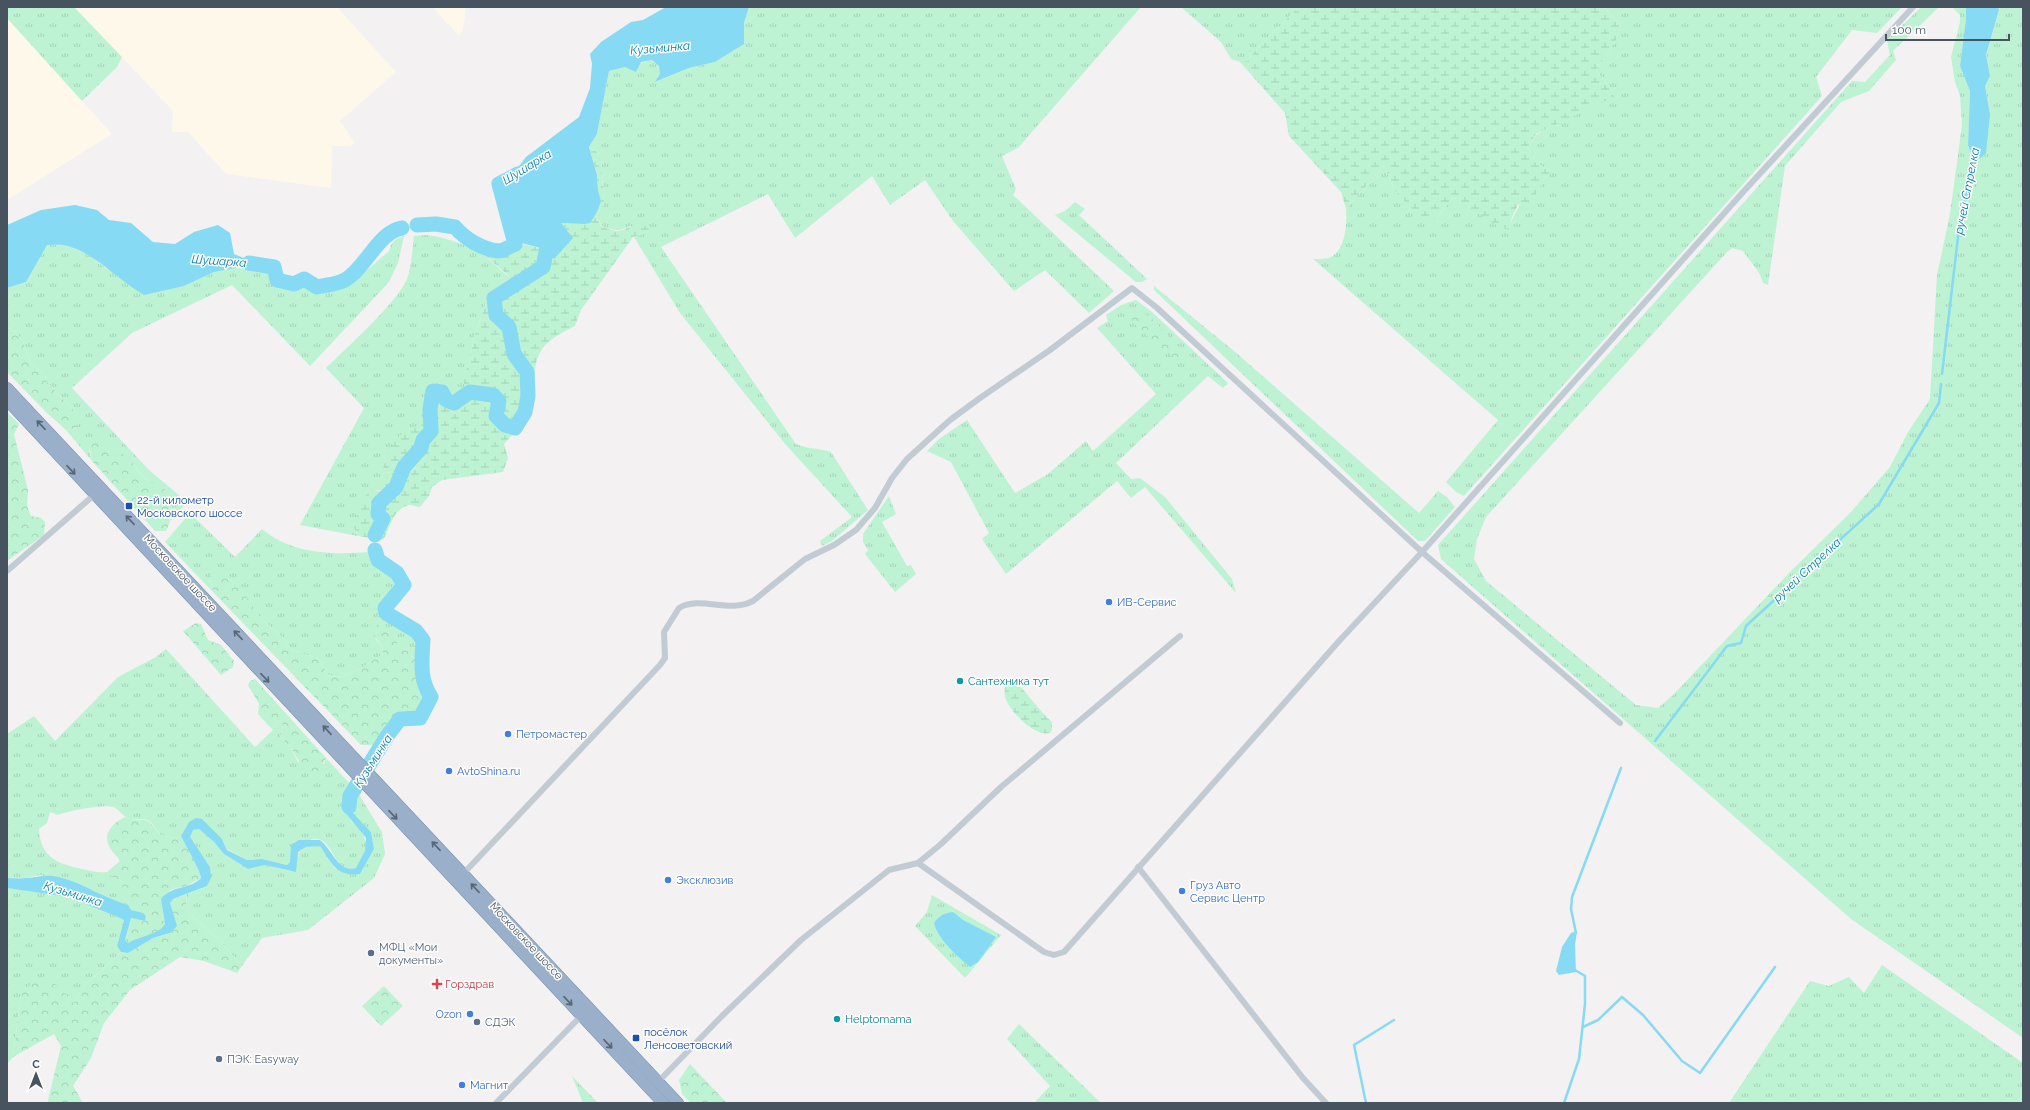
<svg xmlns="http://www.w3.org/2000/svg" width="2030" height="1110" viewBox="0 0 2030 1110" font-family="Raleway,sans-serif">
  <defs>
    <pattern id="grass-tufts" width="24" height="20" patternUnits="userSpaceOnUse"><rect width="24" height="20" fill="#bdf3d3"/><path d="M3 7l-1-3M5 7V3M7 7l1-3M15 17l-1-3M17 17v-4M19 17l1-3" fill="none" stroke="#a4d2b8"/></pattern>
    <pattern id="forest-crowns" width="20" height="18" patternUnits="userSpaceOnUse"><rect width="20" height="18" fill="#bdf3d3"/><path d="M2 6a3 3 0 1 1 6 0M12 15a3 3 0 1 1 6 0" fill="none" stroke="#a4d2b8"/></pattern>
    <pattern id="wetland-marsh" width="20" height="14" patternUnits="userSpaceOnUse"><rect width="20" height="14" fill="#bdf3d3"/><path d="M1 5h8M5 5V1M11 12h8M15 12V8" fill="none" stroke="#a4d2b8"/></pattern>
  </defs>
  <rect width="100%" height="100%" fill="#f3f1f1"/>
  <g fill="#fef8ea">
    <polygon points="74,7 337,7 396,72 340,121 355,143 350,146 332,146 331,188 226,174 188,132 172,132 173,111"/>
    <polygon points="432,7 466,7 463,31 459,36"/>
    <polygon points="7,18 112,134 7,200"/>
  </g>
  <g fill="url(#grass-tufts)">
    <polygon points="7,7 74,7 122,57 117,67 82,101 7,18"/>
    <path d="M749,7H1141L1018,148L1002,156L1016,189L1013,195L1114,291L1089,313L1045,270L1014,291L953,221L925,180L890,205L872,176L795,238L768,194L661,247L796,444C807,449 819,448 831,452L868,510L832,541L822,546L820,541L852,517L786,445L680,313L634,237L648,232L630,226C620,232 613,230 603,227L596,217L604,203L601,155L589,147L597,134L609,71L652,60L659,66L661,74L656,82L689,68L715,62L744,44V23Z"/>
    <polygon points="1181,7 1299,7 1253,53 1248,61 1240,62 1231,59 1221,42"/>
    <path d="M1603,7H1902L1877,33L1852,30L1816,77L1822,96L1464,496L1456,492L1446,482L1498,420L1313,259C1318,259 1325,259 1329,258C1346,251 1347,224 1346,209L1384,166L1395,191L1437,217L1453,198L1509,229C1515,205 1533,190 1550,171L1536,163L1528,147L1536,135L1613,91L1596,71L1617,38L1620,24Z"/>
    <path d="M1921,7H1939L1893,51L1896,60L1869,91L1841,102L1785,166L1768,285L1763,283C1760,270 1750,262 1743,251L1732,248L1727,252L1486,517L1477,539L1474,559L1486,581L1636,705L1658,708L1673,695L1792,570L1850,513L1890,467L1908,432L1930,399L1937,275L1950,214L1962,125L1960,96L1955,82L1951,57L1960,22V15L1952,7H1966V19L1960,66L1970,91L1968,145L1990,114L1985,86L1990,76L1986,55L1999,11L1998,7H2023V1038L1851,919L1441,559L1438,545L1852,81L1865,82L1890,55L1887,40Z"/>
    <polygon points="1075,202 1085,209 1079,215 1147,279 1142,282 1136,282 1055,215 1065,211"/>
    <path d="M426,235C440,236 469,245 481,253C491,260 499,270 510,277V281L489,294L474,337L469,364L464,373V390C452,399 443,391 431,386L423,389L426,396L424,424L383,472L392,473V482L384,490H377L364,498L362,506L353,526L358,536L300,525L364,408L326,368C346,348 398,302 407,279C412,265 412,250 414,236Z"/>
    <path d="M404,236L398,263L389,282L310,366L232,285L132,333L72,388L149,470L187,502L171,521L172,510L168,494L160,486L155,485L142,476L135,466L114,448L89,450L92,461L66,430L76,428L75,412L47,382L45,375L31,363L23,342L16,332L7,328V288L26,282L46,245H67L92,257L107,269L184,286L214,272L237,267L251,265L272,271L274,283L280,288L295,290L303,287L319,291L334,290L351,284L389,251C391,243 395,238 404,236Z"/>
    <polygon points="1154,286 1234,351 1419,513 1438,491 1447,497 1455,507 1425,541 1418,541 1154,290"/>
    <polygon points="1136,300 1152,312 1228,383 1223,388 1208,376 1116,463 1131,479 1140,478 1165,497 1232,579 1236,593 1145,487 1131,498 1117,481 1006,574 982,539 989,533 951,462 927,451 939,439 967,420 1015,493 1048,474 1086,441 1093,451 1156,394 1097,328 1108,321 1106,315 1121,305"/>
    <polygon points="889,496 896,514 882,522 907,566 911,565 916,574 895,592 865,554 868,550 863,542 863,534"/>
    <path d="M190,513L235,557L262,529C291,554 333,555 368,552L376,564L397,580C394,594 380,600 379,614L387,621L416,638L418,646L415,660L407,650L398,647L395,635L375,638L382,646L383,654L358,670L339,678L327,674L319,659L290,649L284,639L259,616L249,603L247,598L235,584L227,578H210L213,592L165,542Z"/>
    <path d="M166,649L255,747L273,730L278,721L283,725L280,738L290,746L298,762L324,764L326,758L352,786L347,795L351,821C369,836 371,849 356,868C332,874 334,836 313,839C306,840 297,849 292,853L290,863L287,865L262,859L247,860L227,849L222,839L189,822L181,836L175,838L160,835C156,829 151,819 143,819C139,819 134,820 130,819C123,817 120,810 113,807C104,804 67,811 58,815L50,812L47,823L39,829C40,857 58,864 82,869C92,871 97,873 107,872L130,893L128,905L110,900L94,891L40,875L26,878H7V734L34,716L55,741L118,677L156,657Z"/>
    <polygon points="358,793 382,832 385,854 374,878 308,930 262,938 242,966 220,941 192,916 186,906 187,894 207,886 210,867 189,837 193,830 199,829 214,842 224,854 248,869 265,865 290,871 296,863 298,853 306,847 321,846 335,868 360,874 374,849 371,832 352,812 353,798"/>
    <path d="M7,888C48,891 88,898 124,920L117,946L121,952L86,984L74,1003L21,994L13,1057L7,1064Z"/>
    <polygon points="932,895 1001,935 965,978 915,926 927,912"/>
    <polygon points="1882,965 2023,1063 2023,1103 1729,1103 1810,981 1829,986 1849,977 1864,993"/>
    <polygon points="1019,1024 1101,1103 1034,1103 1050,1086 1007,1039"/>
    <polygon points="572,1076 598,1103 583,1103"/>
  </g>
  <g fill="url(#forest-crowns)">
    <path d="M1134,309H1137C1159,320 1165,336 1183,350C1190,356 1199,360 1205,367L1204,369L1192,368L1187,362L1172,357L1167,350L1153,347C1152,345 1153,343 1152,341C1146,331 1124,323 1134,309Z"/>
    <polygon points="7,328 16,332 23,342 31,363 45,375 47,382 75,412 78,423 76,428 66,430 47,413 7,372"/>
    <polygon points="7,412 19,424 14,434 28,490 27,506 31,516 41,518 45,522 44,535 7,561"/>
    <path d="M93,441C110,443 123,453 135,466C137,469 139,473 142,476C149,483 162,484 167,492C174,505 172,519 166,531H155L92,461L89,445Z"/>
    <polygon points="212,573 222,575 240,587 259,616 284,639 290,649 319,659 327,674 339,678 358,670 383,654 382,646 371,631 373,626 378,625 390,629 395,634 398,647 407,650 415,660 419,681 426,698 425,704 418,711 397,712 375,745 361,745 213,592 210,578"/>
    <polygon points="196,623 201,624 208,640 221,645 234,661 233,667 221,675 183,631"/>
    <polygon points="255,679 326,758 319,771 309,773 304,770 290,746 280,738 283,725 278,721 273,730 258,714 259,704 248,685 250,681"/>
    <path d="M125,817C146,826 143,810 160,835L175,838L181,836C185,845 201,870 201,878L186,886L170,890L162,904L165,925C157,935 139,936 128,943L125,941L131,918L145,921L146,916L131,910L128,905L129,893L107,872L120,861C117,856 113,853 110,848C102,833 113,823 125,817Z"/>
    <polygon points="187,894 186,906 192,916 220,941 242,966 237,973 204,961 180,957 130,990 104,1023 91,1058 73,1086 83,1103 49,1103 48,1100 61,1046 54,1034 13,1057 21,994 34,981 53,982 74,1003 86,984 121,952 128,953 153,938 170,933 172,912 170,903 173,899"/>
    <polygon points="384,986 403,1006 381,1026 362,1006"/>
    <polygon points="690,1064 727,1103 691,1103 682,1094 679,1080"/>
  </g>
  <g fill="url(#wetland-marsh)">
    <polygon points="1299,7 1603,7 1620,24 1617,38 1596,71 1613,91 1614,97 1536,134 1528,147 1536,163 1550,171 1532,201 1518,205 1512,217 1509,230 1498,226 1453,198 1437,217 1427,224 1395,191 1384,166 1346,209 1341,192 1289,136 1285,113 1240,62 1248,61 1253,53"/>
    <path d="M589,147L601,155L604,203L596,217L602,227L616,231L624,230L630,226H648L649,232L633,237L581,310L575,326C546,340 533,350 535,384C535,392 535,404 532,411C525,425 513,433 504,444L508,458L503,472L442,480L432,487L429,496L420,507C417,507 413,505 410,505C393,507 390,529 383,540L358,536L353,526C357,515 361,502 368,492L384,490L392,482V473L382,472C390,446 396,430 424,424L426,396L422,389C434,384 444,385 451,395H458L464,390V373L469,364L474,337L489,294L510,281V277L482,253L471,247L473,237L485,244L488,250L493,247L499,249L523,246L517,243L541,248L554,259L561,223L584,224L601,201L598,190L597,175Z"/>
    <path d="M1014,680C1028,693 1038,710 1052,722V730L1050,733C1033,737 1009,710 1005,697C1004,693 1005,688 1005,684Z"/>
  </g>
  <g fill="#87daf3">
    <polygon points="666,7 749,7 744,23 744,44 715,62 689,68 655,82 660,74 659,66 652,60 641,62 636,72 625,67 609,71 597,134 589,147 597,175 598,190 601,201 597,212 590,223 584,224 561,223 573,238 554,259 541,248 517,242 500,183 520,165 526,157 579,117 590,88 592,64 590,54 601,42 631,22 643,20"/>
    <polygon points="1966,7 1998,7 1999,10 1986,55 1990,76 1985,86 1990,114 1986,153 1975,162 1968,145 1970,91 1960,66 1966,19"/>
    <path d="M75,205L97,210L109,220L131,223L153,242L175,244L194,232L218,225L230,233L234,254L251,261L268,263V269L251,265L214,272L184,286L144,295C118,280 97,255 68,246C62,244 53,245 47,245L26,282L7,288V225L41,210Z"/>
    <path d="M352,786L358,793L353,798L352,812L371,832L374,849L360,874C336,877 332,863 320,846L306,847L298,852L296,872L265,865L248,869L224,854L214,842L199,829L193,830L190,837L210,867L211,878L207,886L173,899L170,903L177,926L170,933L153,938L128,953L121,952L117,946L124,920L118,917L69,897L7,888V878C13,878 20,879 26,878C39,877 45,874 59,877C83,883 104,898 128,905L131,910L143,913L146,916L145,921L131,918L125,940L128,943C139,936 158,935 165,924L161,899C172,885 189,890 201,878C201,871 185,845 181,836L189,822L196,818L202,819L222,839L227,850L247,860L262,859L287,865L290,862L291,845L299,840H320C332,849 338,873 356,868L365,851L366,838L344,811L347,795Z"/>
    <path d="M953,912L963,920L996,937L978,962L970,967C958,957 937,938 934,923C939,916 944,913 953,912Z"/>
    <polygon points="1577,931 1575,945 1576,972 1559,975 1556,971 1562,947 1571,933"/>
  </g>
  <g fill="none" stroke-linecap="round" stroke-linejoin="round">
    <g stroke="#87daf3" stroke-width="2.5">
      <polyline points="1942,374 1960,220 1975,160"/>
      <polyline points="1655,741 1727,646 1741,643 1746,626 1879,504 1939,403 1941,384"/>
      <polyline points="1576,933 1571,909 1572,897 1621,768"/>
      <polyline points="1583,1027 1598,1020 1622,997 1643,1015 1682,1061 1700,1073 1775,967"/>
      <polyline points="1366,1103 1354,1045 1394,1020"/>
      <polyline points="1564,1103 1579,1059 1585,1004 1585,976 1575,970"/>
    </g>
    <g stroke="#87daf3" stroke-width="15">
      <path d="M417,225L436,224L455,227C465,239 482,249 498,251C503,251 511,246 515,244L499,184L518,174"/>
      <path d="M249,263L274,267L277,280L294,284L304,279L317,287C326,285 338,284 345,280C366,268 378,232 402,228"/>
      <polyline points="375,535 383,519 378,514 379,503 396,487 404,467 421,448 423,440 431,431 430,409 433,391 442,392 446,400 454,403 470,392 493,395 499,401 496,416 505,425 515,428 525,412 528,396 527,372 514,354 509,327 496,315 494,298 543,267 550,233"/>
      <path d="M349,807L350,796L387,736L400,719L420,718L431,697C419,679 422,661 423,640L416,631L386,613L385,608L404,585L397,573L378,560L375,550"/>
    </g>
    <g stroke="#708daf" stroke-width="12">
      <g id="trunk">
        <polyline points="7,388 678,1103"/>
        <polyline points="7,400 663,1103"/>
      </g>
    </g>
    <g stroke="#c1cbd3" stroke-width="6">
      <polyline points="7,571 94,495"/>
      <polyline points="918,863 1044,952 1054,955 1064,952 1340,640 1422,552 1744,191 1913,7"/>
      <polyline points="1138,867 1303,1078 1326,1103"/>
      <path d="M463,874L660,665L665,658L664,632L679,608C701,595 728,614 753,601L805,559L834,545L856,530L875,508L892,478L907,459L950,420L980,398L1050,350L1132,288L1156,307L1422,552L1620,723"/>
      <polyline points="657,1083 722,1016 801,940 889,870 918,863 941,844 1001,787 1180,636"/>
      <polyline points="496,1103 582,1015"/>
    </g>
    <use href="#trunk" stroke="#9ab0ca" stroke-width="11"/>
  </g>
  <defs><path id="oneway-shaft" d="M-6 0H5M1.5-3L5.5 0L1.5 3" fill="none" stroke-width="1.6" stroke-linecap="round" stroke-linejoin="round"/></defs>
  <g stroke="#586675">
    <use href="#oneway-shaft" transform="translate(41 425) rotate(-133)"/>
    <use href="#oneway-shaft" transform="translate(71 470) rotate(47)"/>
    <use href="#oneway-shaft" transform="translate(130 520) rotate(-133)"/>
    <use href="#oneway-shaft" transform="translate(238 635) rotate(-133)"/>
    <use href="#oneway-shaft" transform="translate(265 678) rotate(47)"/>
    <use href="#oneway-shaft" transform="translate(327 730) rotate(-133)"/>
    <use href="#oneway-shaft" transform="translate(393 815) rotate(47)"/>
    <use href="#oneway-shaft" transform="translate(436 846) rotate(-133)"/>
    <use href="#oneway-shaft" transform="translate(475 888) rotate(-133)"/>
    <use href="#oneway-shaft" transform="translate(568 1001) rotate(47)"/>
    <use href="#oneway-shaft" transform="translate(608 1044) rotate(47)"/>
  </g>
  <g fill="#1a4fb4" stroke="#fff" stroke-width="1.5">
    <rect x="125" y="502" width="8" height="8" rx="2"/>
    <rect x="632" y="1034" width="8" height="8" rx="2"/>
  </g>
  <g fill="#3f7fe0" stroke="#fff" stroke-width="1.5">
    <circle cx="1109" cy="602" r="4"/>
    <circle cx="508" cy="734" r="4"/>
    <circle cx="449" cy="771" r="4"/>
    <circle cx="668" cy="880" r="4"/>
    <circle cx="1182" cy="891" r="4"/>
    <circle cx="470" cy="1014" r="4"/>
    <circle cx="462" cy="1085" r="4"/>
  </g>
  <g fill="#0f9aa8" stroke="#fff" stroke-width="1.5">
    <circle cx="960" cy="681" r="4"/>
    <circle cx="837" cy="1019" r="4"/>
  </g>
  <g fill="#5c6f8a" stroke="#fff" stroke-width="1.5">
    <circle cx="371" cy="953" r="4"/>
    <circle cx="477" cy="1022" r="4"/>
    <circle cx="219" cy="1059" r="4"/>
  </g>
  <path fill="#e0444e" stroke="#fff" stroke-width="1.5" d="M435 978h4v4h4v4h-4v4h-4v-4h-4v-4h4z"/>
  <g text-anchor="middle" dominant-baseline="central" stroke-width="3" stroke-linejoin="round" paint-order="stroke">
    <g font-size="11" fill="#164399" stroke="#fff" text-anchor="start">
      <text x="137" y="500">22-й километр<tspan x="137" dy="13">Московского шоссе</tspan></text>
      <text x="644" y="1032">посёлок<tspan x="644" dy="13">Ленсоветовский</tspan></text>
    </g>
    <g font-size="11" fill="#475460" stroke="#fff">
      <text transform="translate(180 573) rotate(47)">Московское шоссе</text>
      <text transform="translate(526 941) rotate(47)">Московское шоссе</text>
    </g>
    <g font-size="11" fill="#366cbe" stroke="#fff" text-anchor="start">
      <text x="1117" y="602">ИВ-Сервис</text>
      <text x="516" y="734">Петромастер</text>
      <text x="457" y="771">AvtoShina.ru</text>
      <text x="676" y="880">Эксклюзив</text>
      <text x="1190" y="885">Груз Авто<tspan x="1190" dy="13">Сервис Центр</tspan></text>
      <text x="462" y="1014" text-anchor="end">Ozon</text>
      <text x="470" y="1085">Магнит</text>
    </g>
    <g font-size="11" fill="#0d838f" stroke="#fff" text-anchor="start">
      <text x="968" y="681">Сантехника тут</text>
      <text x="845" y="1019">Helptomama</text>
    </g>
    <g font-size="11" fill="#4e5e75" stroke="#fff" text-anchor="start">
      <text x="379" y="947">МФЦ «Мои<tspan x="379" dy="13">документы»</tspan></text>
      <text x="485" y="1022">СДЭК</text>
      <text x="227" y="1059">ПЭК: Easyway</text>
    </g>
    <g font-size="11" fill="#be3a42" stroke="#fff" text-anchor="start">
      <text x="445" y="984">Горздрав</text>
    </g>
    <g font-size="12" font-style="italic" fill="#037ba0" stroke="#fff">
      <text transform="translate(660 48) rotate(-5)">Кузьминка</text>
      <text transform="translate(527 167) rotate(-32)">Шушарка</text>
      <text transform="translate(1967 191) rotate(-79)">ручей Стрелка</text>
      <text transform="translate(219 261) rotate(4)">Шушарка</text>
      <text transform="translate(1807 570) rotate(-43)">ручей Стрелка</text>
      <text transform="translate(373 761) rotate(-57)">Кузьминка</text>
      <text transform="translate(73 894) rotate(17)">Кузьминка</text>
    </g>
  </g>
  <rect width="2030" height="1110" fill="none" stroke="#475460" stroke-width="16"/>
  <g transform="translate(36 1074)" stroke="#ffffff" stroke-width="3" paint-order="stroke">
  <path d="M0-3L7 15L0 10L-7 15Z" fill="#475460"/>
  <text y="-6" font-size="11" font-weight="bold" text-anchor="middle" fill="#475460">С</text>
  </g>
  <path d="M1886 34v6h123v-6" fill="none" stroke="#475460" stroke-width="2"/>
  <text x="1892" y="34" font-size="12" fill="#475460" stroke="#ffffff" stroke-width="3" paint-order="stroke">100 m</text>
</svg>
